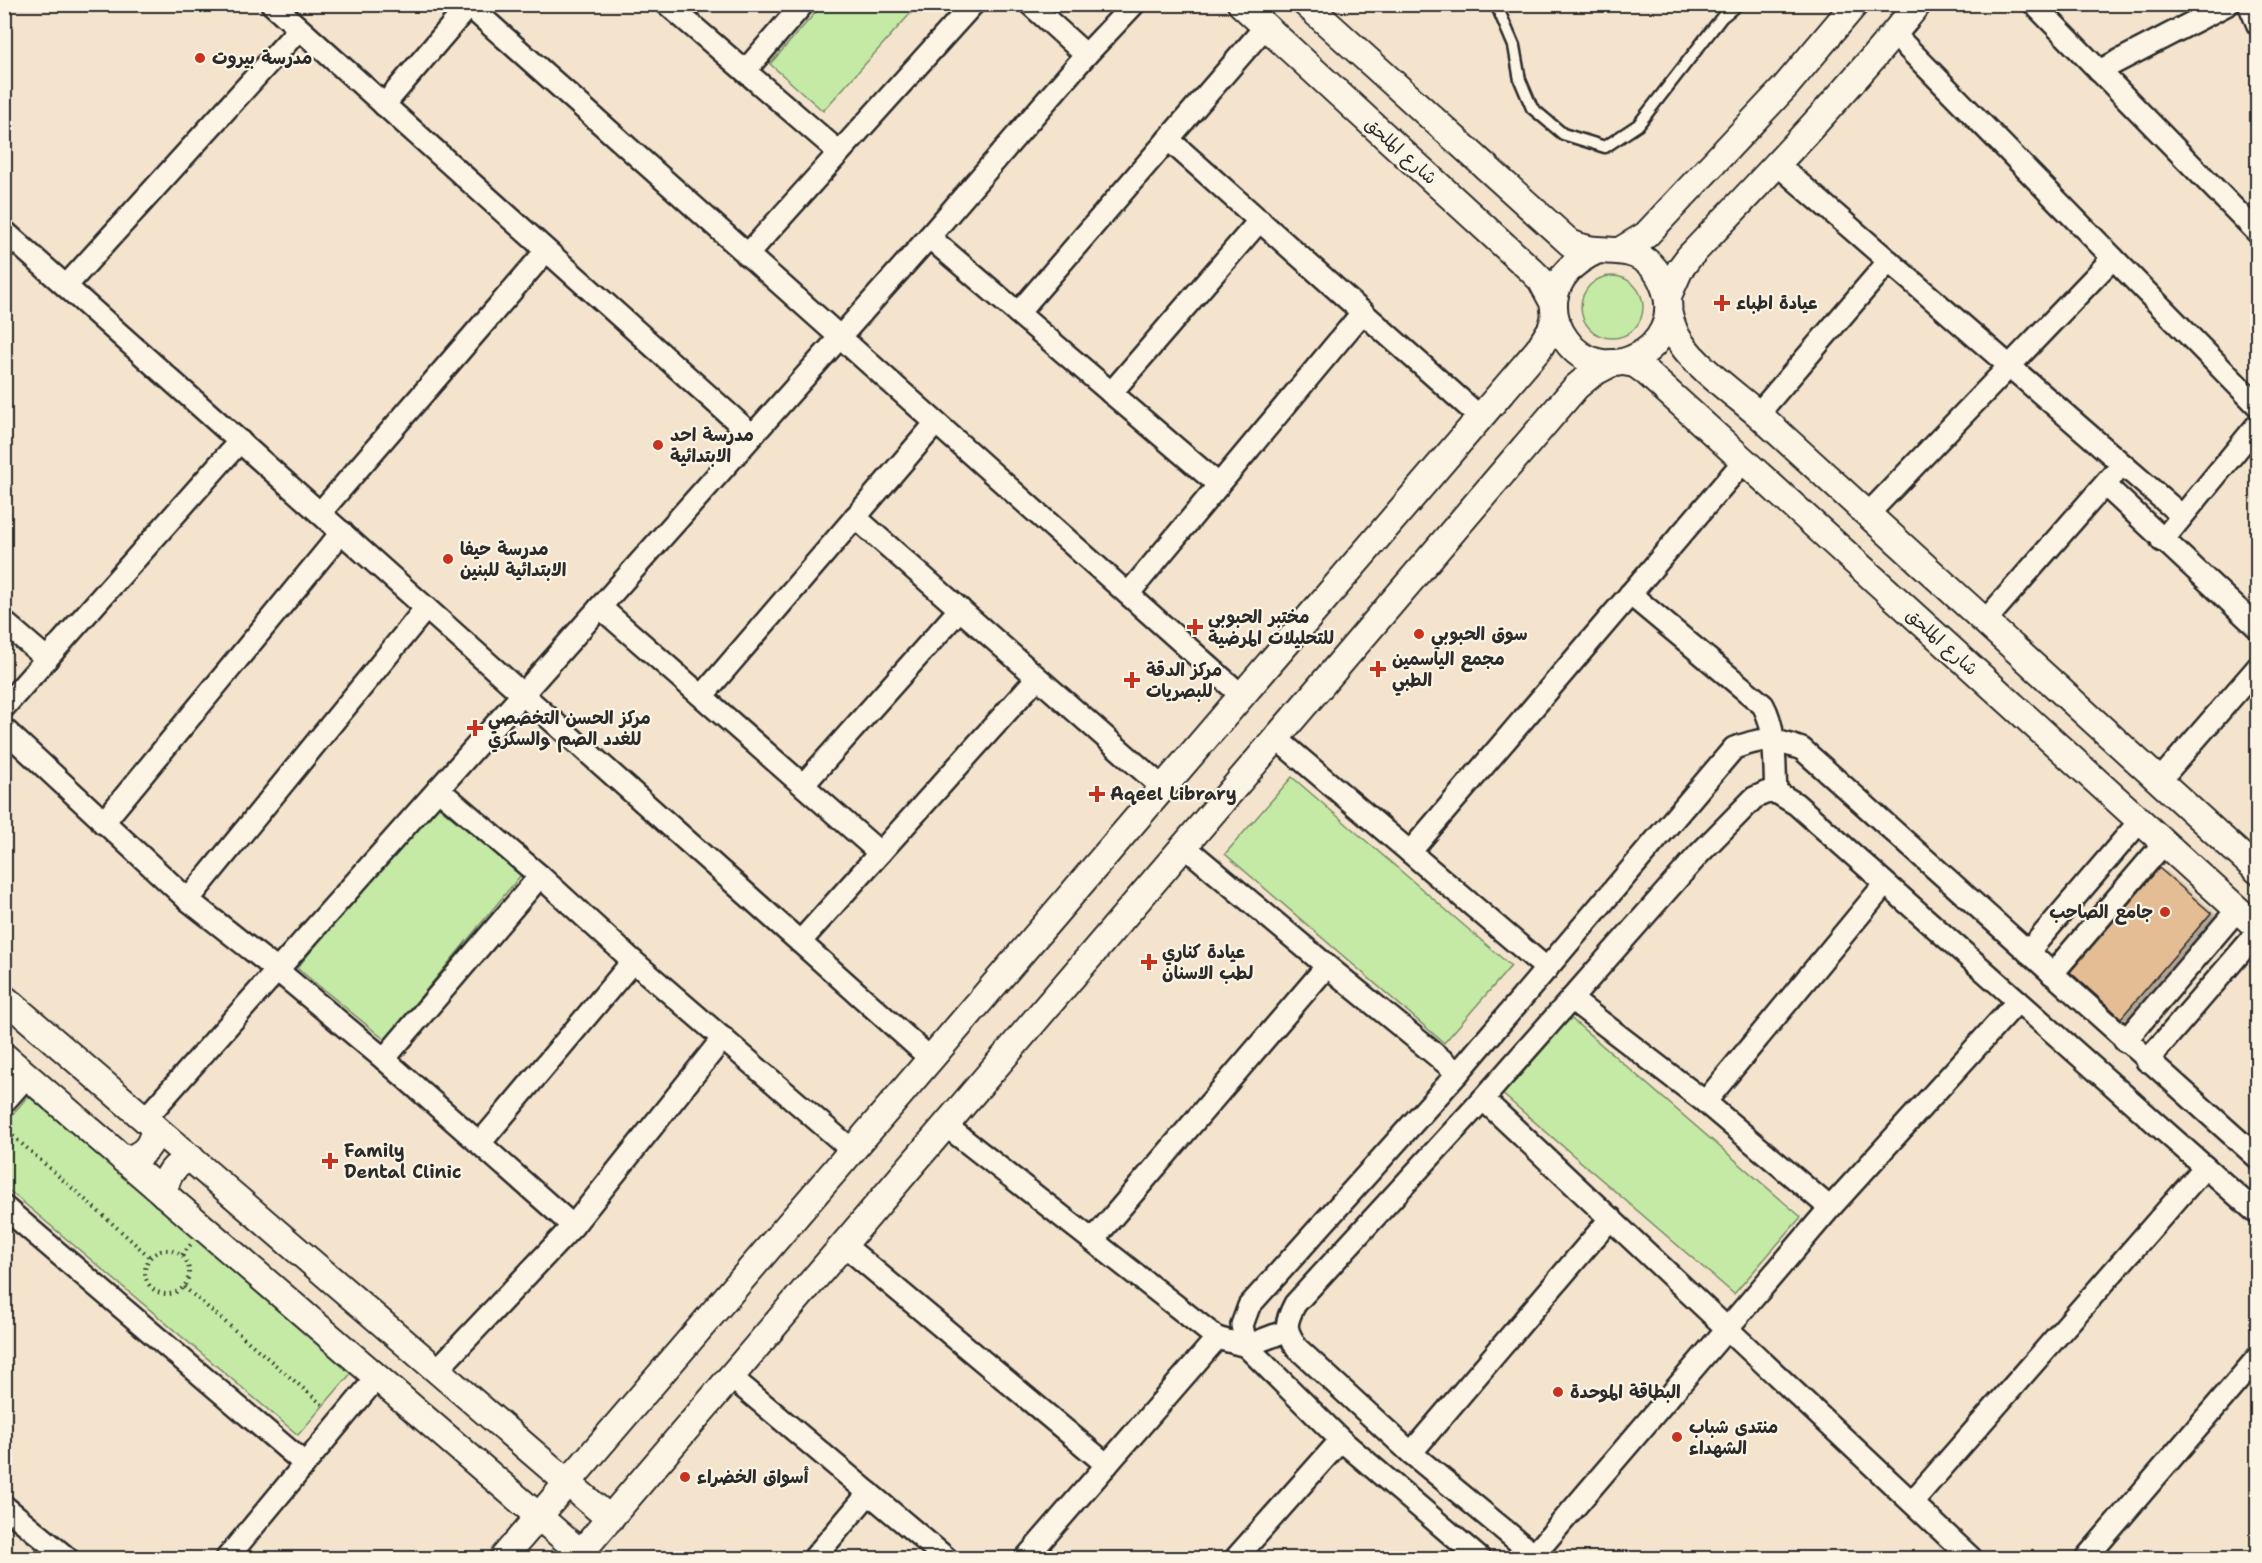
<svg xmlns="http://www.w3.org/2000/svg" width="2262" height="1563" viewBox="0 0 2262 1563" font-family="'Shantell Sans','Playpen Sans Arabic',sans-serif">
  <defs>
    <filter id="shadow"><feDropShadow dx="6" dy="4" stdDeviation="1.5" flood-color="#0004"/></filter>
  </defs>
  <rect width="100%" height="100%" fill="#f5e4cd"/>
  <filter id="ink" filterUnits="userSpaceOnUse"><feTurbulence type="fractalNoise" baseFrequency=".0167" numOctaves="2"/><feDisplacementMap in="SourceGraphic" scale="12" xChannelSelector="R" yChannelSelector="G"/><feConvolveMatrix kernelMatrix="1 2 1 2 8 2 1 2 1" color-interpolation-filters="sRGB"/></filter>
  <g filter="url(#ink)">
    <g fill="#c4eaa5" stroke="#788a68" stroke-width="1.5">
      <polygon points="823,4 918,5 823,111 770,64"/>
      <circle cx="1612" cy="307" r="31"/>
      <polygon points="1292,777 1511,966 1444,1043 1225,854"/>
      <polygon points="434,803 521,875 385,1040 297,968"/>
      <polygon points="1567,1015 1801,1217 1734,1294 1500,1092"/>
      <polygon points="28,1096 353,1371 298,1435 5,1187 5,1123"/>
    </g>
    <polygon fill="#e5bd95" stroke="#2b2b2b" stroke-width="1.5" filter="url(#shadow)" points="2159,868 2211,913 2121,1018 2070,972"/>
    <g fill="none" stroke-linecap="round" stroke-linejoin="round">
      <g stroke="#2b2b2b" stroke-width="15">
        <polyline id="service" points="1496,4 1514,46 1520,80 1532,108 1563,134 1605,147 1638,125 1722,17 1738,4"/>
      </g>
      <g stroke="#2b2b2b" stroke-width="26">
        <g id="minor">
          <polyline points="272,4 752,435"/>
          <polyline points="467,4 1242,696"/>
          <polyline points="667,4 839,152"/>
          <polyline points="1030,4 1086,55"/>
          <polyline points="2034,4 2258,233"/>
          <polyline points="2249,4 2258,25"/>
          <polyline points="1894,34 2258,406"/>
          <polyline points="745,71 803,4"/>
          <polyline points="2099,71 2228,4"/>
          <polyline points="384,105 470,4"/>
          <polyline points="1168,139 1480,417"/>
          <polyline points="1777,164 2182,516"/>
          <polyline points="4,231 931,1059"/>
          <polyline points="929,237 1219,485"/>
          <polyline points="747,255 973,4"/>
          <polyline points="66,286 299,29"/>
          <polyline points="1018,313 1265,27"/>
          <polyline points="1111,393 1260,220"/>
          <polyline points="1758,414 1889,261"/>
          <polyline points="2105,485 2258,628"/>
          <polyline points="320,513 546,251"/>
          <polyline points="1868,514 2113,258"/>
          <polyline points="855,517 1163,788"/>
          <polyline points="2162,541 2258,424"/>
          <polyline points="1128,594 1363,312"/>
          <path d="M1630,594L1763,705C1777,730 1774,765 1776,792"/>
          <polyline points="600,607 880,853"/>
          <polyline points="1985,621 2113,475"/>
          <polyline points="4,622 47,659"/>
          <polyline points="703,695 936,423"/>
          <polyline points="4,707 240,441"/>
          <polyline points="4,729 188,900 277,970 384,1059 573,1226"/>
          <polyline points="1276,738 1547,969"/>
          <polyline points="2159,781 2258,667"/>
          <polyline points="804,784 960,609"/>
          <polyline points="438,789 540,876 633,961 853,1151"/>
          <polyline points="103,823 342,532"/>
          <polyline points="1184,846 1327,966 1458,1073"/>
          <polyline points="1410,852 1743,462"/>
          <polyline points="188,900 426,608"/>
          <polyline points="800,942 1037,678"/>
          <polyline points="2028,952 2140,821"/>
          <polyline points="2052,974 2164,843"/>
          <polyline points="1571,999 1705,1102 1830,1208"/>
          <polyline points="2125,1041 2237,910"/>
          <polyline points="384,1059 540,876"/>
          <polyline points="2147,1061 2258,932"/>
          <polyline points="1483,1099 1971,1558"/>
          <polyline points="4,1102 27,1076"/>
          <polyline points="1705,1102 1885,884"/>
          <polyline points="145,1119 929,237 1086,55 1134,4"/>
          <polyline points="945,1125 1217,1338 1246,1346 1341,1440 1479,1558"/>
          <polyline points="480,1143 633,961"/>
          <polyline points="4,1207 305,1464"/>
          <polyline points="1093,1240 1327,966"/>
          <polyline points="844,1245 1107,1465"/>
          <path d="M1246,1346L1242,1325L1249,1306L1458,1073L1734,748C1767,737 1769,738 1802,749L2258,1158"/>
          <polyline points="1246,1346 1286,1331"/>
          <polyline points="437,1370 573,1226 723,1038"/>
          <polyline points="731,1377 946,1558"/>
          <polyline points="1411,1453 1611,1218"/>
          <polyline points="1912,1502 2205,1167"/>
          <polyline points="4,1506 67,1558"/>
          <polyline points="1534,1555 1830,1208 2018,1001"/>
          <polyline points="227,1558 377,1377"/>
          <polyline points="814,1558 869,1493"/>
          <polyline points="1026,1558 1217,1338"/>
          <polyline points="1236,1558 1341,1440"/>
          <path d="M1538,1558L1411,1453L1297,1348C1285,1329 1284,1325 1295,1304L1483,1099L1699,854L1754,798L1765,793L1776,792L1796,804L2258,1214"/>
          <polyline points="2086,1558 2258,1357"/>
        </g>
      </g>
      <g stroke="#2b2b2b" stroke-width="30">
        <g id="tertiary">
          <polyline points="1241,4 1531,270 1541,280 1554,304"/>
          <path d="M1306,4L1570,243C1600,258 1625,241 1651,265C1658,272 1662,280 1665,289C1686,349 1602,392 1566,340C1558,329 1553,315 1554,301C1557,276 1574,261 1596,251"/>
          <polyline points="1621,250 1646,235 1785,87 1855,4"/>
          <path d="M1668,296L1680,269L1689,257C1767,175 1846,93 1918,4"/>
          <path d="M1668,312C1671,323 1674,334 1681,343C1696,366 1736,395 1758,414L2258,871"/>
          <polyline points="1623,362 1635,364 1645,371 2258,928"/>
          <polyline points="4,998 610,1519"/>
          <polyline points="4,1056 581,1553"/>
          <path d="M124,1160C143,1156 153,1146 154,1127"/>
          <path d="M164,1194C166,1175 173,1165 191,1158"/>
          <polyline points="503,1558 1538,350 1551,329 1555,317"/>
          <polyline points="576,1558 1576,387 1593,373 1612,363"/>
        </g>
      </g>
      <g stroke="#2b2b2b" stroke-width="4" stroke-dasharray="1.5 4.5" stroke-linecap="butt">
        <polyline points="4,1128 150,1257"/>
        <circle cx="167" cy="1272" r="22"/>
        <polyline points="182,1255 191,1244"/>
        <polyline points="184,1287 325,1407"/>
      </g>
      <use href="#service" stroke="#fcf5e5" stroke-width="10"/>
      <use href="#minor" stroke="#fcf5e5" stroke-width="21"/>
      <use href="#tertiary" stroke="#fcf5e5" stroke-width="26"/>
    </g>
  </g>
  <g fill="#c8321e" stroke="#fcf5e5" stroke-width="2">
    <circle cx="200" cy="58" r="6"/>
    <path d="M1719 294h6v6h6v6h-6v6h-6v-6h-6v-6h6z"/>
    <circle cx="658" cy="445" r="6"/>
    <circle cx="448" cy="559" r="6"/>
    <path d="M1192 618h6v6h6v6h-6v6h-6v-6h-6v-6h6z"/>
    <circle cx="1419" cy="634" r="6"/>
    <path d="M1375 660h6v6h6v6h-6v6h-6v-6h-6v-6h6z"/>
    <path d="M1129 671h6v6h6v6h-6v6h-6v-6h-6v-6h6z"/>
    <path d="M472 719h6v6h6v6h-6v6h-6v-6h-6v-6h6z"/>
    <path d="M1094 785h6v6h6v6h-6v6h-6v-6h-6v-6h6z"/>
    <circle cx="2165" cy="912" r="6"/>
    <path d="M1146 953h6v6h6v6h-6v6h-6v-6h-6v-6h6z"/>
    <path d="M327 1152h6v6h6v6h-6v6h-6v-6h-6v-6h6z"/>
    <circle cx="1558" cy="1392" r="6"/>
    <circle cx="1677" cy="1437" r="6"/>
    <circle cx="685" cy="1477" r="6"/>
  </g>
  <g text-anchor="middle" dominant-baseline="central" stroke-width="4.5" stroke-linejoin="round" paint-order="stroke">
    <g font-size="18" font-weight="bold" fill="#2b2b2b" stroke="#fcf5e5" text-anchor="start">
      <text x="212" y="58">مدرسة بيروت</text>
      <text x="1736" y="303">عيادة اطباء</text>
      <text x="670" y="435">مدرسة احد<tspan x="670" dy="21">الابتدائية</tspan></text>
      <text x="460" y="549">مدرسة حيفا<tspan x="460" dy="21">الابتدائية للبنين</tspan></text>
      <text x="1208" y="617">مختبر الحبوبي<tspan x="1208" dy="21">للتحليلات المرضية</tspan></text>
      <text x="1431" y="634">سوق الحبوبي</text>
      <text x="1392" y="659">مجمع الياسمين<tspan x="1392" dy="21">الطبي</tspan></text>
      <text x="1146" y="670">مركز الدقة<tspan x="1146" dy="21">للبصريات</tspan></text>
      <text x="488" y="718">مركز الحسن التخصصي<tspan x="488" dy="21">للغدد الصم والسكري</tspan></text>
      <text x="1110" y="794">Aqeel Library</text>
      <text x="2153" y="912" text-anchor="end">جامع الصاحب</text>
      <text x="1162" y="952">عيادة كناري<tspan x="1162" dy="21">لطب الاسنان</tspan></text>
      <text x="344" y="1151">Family<tspan x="344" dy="21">Dental Clinic</tspan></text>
      <text x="1570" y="1392">البطاقة الموحدة</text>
      <text x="1689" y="1427">منتدى شباب<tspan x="1689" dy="21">الشهداء</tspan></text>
      <text x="697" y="1477">أسواق الخضراء</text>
    </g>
    <g font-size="18" fill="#2b2b2b" stroke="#fcf5e5">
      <text transform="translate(1401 151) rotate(42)">شارع الملحق</text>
      <text transform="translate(1942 642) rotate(42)">شارع الملحق</text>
    </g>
  </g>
  <rect width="2262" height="1563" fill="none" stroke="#fcf5e5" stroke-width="24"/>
  <rect x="12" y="12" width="2238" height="1539" fill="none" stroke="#2b2b2b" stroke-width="2" filter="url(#ink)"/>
</svg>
